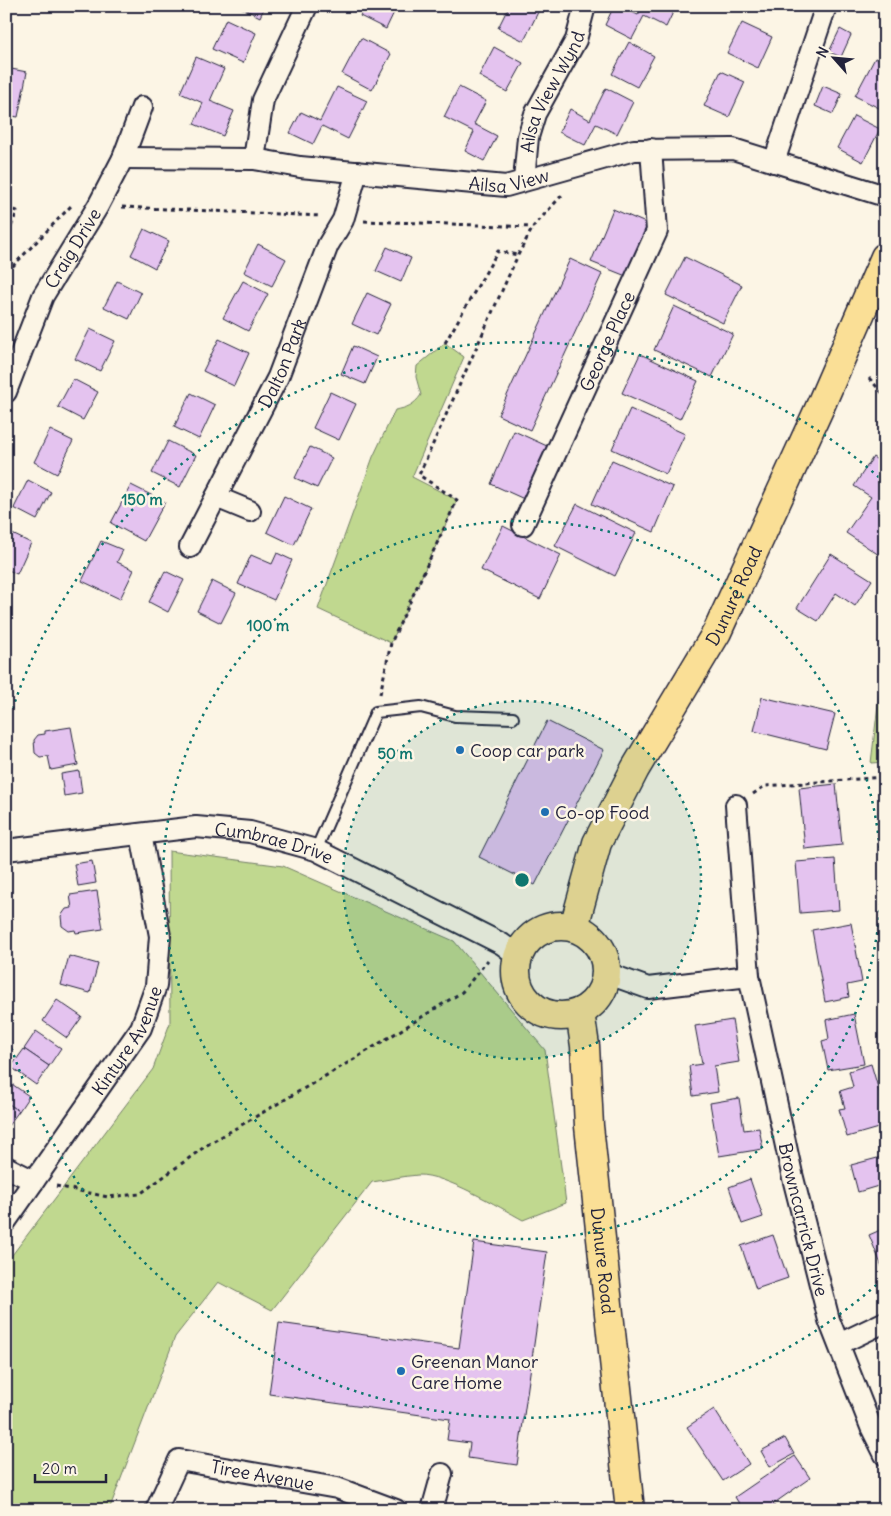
<svg xmlns="http://www.w3.org/2000/svg" width="891" height="1516" viewBox="0 0 891 1516" font-family="Delius,sans-serif">
  <rect width="100%" height="100%" fill="#fcf5e5"/>
  <filter id="ink" filterUnits="userSpaceOnUse"><feTurbulence type="fractalNoise" baseFrequency=".02" numOctaves="2"/><feDisplacementMap in="SourceGraphic" scale="10" xChannelSelector="R" yChannelSelector="G"/><feConvolveMatrix kernelMatrix="1 2 1 2 8 2 1 2 1" color-interpolation-filters="sRGB"/></filter>
  <g filter="url(#ink)">
    <g fill="#c0d88f" stroke="#717d65">
      <path d="M445,343L464,357L412,477L457,500L391,643L318,609L373,457L395,410C407,408 414,405 421,395L416,377L417,366Z"/>
      <polygon points="885,646 885,762 871,763"/>
      <path d="M169,851L283,866L454,941L545,1050L566,1203L523,1220C499,1207 445,1174 418,1175C403,1176 387,1180 372,1182L272,1310L218,1282L175,1337L109,1510H6V1263L153,1069L170,1023Z"/>
    </g>
    <g fill="#e4c3ef" stroke="#22223b">
      <polygon points="238,6 265,6 260,17"/>
      <polygon points="365,6 397,6 386,29 360,16"/>
      <polygon points="509,6 531,6 539,10 524,41 498,28"/>
      <polygon points="614,6 620,6 638,15 643,6 676,6 666,27 644,16 632,39 605,25"/>
      <polygon points="756,6 776,6 773,14"/>
      <polygon points="226,19 256,33 243,63 212,49"/>
      <polygon points="742,23 772,37 758,68 727,53"/>
      <polygon points="840,29 851,35 841,57 829,52"/>
      <polygon points="361,38 391,54 372,90 342,74"/>
      <polygon points="629,42 654,56 637,87 612,74"/>
      <polygon points="494,47 523,63 507,92 479,76"/>
      <polygon points="196,57 224,69 210,101 234,111 223,136 194,124 203,103 180,93"/>
      <polygon points="875,58 885,62 885,111 855,96"/>
      <polygon points="6,68 27,72 18,117 6,115"/>
      <polygon points="721,71 745,82 729,117 704,106"/>
      <polygon points="823,86 842,94 833,114 815,106"/>
      <polygon points="337,87 367,101 348,139 322,126 313,144 290,133 301,112 320,121"/>
      <polygon points="459,87 486,101 474,124 497,136 484,161 465,151 474,132 444,117"/>
      <polygon points="606,88 633,102 617,134 596,124 585,145 559,132 570,109 590,120"/>
      <polygon points="854,116 880,129 863,162 837,148"/>
      <polygon points="613,209 648,224 626,276 591,262"/>
      <polygon points="144,229 169,241 155,268 131,255"/>
      <polygon points="258,244 286,259 272,286 244,272"/>
      <polygon points="387,247 411,258 401,282 376,271"/>
      <polygon points="685,257 742,285 723,323 666,295"/>
      <polygon points="570,259 602,274 530,430 498,415"/>
      <polygon points="117,281 141,293 129,319 104,307"/>
      <polygon points="243,281 268,294 248,331 223,318"/>
      <polygon points="367,293 391,304 376,335 352,324"/>
      <polygon points="674,306 733,334 712,377 654,350"/>
      <polygon points="90,329 115,341 100,371 75,359"/>
      <polygon points="219,339 249,353 234,386 203,371"/>
      <polygon points="353,346 377,357 365,384 341,374"/>
      <polygon points="640,354 698,381 680,419 622,393"/>
      <polygon points="73,379 98,392 83,420 58,407"/>
      <polygon points="330,392 356,404 339,440 313,428"/>
      <polygon points="191,393 215,405 199,439 174,427"/>
      <polygon points="630,409 685,434 666,474 612,449"/>
      <polygon points="50,430 73,441 57,474 34,462"/>
      <polygon points="514,431 547,446 524,499 491,484"/>
      <polygon points="168,441 196,455 180,487 152,473"/>
      <polygon points="310,447 332,458 317,488 295,478"/>
      <polygon points="873,457 885,465 885,547 879,555 846,533 871,497 854,486"/>
      <polygon points="612,460 673,487 654,532 592,504"/>
      <polygon points="28,480 51,492 37,520 14,508"/>
      <polygon points="131,485 165,502 144,541 111,523"/>
      <polygon points="284,496 311,509 294,545 267,532"/>
      <polygon points="577,504 636,533 615,576 555,546"/>
      <polygon points="503,526 561,555 540,599 481,570"/>
      <polygon points="6,531 31,543 17,574 6,569"/>
      <polygon points="101,541 123,550 117,562 134,570 120,599 82,581"/>
      <polygon points="277,553 292,560 274,600 238,584 251,555 272,564"/>
      <polygon points="831,554 872,580 855,606 836,593 818,621 797,608"/>
      <polygon points="165,571 184,580 168,612 149,602"/>
      <polygon points="212,581 236,593 221,623 197,611"/>
      <polygon points="762,697 835,714 826,749 754,731"/>
      <polygon points="547,721 604,750 535,885 479,857"/>
      <polygon points="71,727 78,765 51,770 48,756 40,757 35,753 34,740 38,735 45,734 45,731"/>
      <polygon points="79,771 82,793 64,796 61,774"/>
      <polygon points="836,784 842,845 805,849 799,788"/>
      <polygon points="835,859 839,910 800,913 796,862"/>
      <polygon points="92,861 96,883 78,886 74,864"/>
      <polygon points="97,891 103,929 76,933 75,930 69,931 62,926 61,916 66,909 72,908 70,895"/>
      <polygon points="851,923 862,982 847,985 849,997 825,1002 812,930"/>
      <polygon points="69,956 98,964 90,993 61,985"/>
      <polygon points="57,1000 82,1017 67,1038 43,1021"/>
      <polygon points="854,1014 864,1064 828,1070 822,1041 829,1039 826,1020"/>
      <polygon points="732,1020 739,1062 714,1066 718,1092 693,1096 689,1066 702,1064 695,1026"/>
      <polygon points="36,1031 61,1048 49,1066 24,1049"/>
      <polygon points="24,1049 49,1066 36,1085 11,1067"/>
      <polygon points="871,1064 885,1111 885,1126 847,1137 839,1109 845,1108 840,1091 853,1087 849,1071"/>
      <polygon points="6,1080 29,1096 19,1111 6,1102"/>
      <polygon points="739,1098 744,1130 759,1128 763,1149 719,1156 710,1103"/>
      <polygon points="6,1102 19,1111 8,1126 6,1124"/>
      <polygon points="885,1156 885,1184 858,1192 851,1165"/>
      <polygon points="750,1179 763,1217 742,1224 729,1187"/>
      <polygon points="885,1228 885,1274 869,1235"/>
      <polygon points="773,1235 788,1278 756,1289 741,1246"/>
      <polygon points="474,1242 547,1252 517,1465 468,1458 470,1443 447,1440 450,1419 269,1394 279,1323 459,1348"/>
      <polygon points="714,1409 749,1464 723,1481 687,1427"/>
      <polygon points="785,1438 794,1454 770,1467 761,1451"/>
      <polygon points="795,1456 810,1478 773,1504 777,1510 743,1510 735,1497"/>
    </g>
    <g fill="none" stroke-linecap="round" stroke-linejoin="round">
      <g stroke="#22223b" stroke-width="14">
        <polyline id="service" points="316,850 376,712 421,707 455,716 513,718"/>
      </g>
      <g stroke="#22223b" stroke-width="24">
        <g id="minor">
          <path id="s1" d="M123,158L254,159L300,167L506,186L634,150L733,149L885,196"/>
          <polyline points="254,159 263,100 307,6"/>
          <polyline points="774,162 826,6"/>
          <path id="s2" d="M524,180L528,137L535,114L576,40L585,6"/>
          <path id="s3" d="M6,392L43,296L98,206L123,158L142,107"/>
          <polyline points="216,497 250,511"/>
          <path id="s4" d="M523,525L657,231L651,149"/>
          <path id="s5" d="M190,547L278,377L328,245L343,220L357,172"/>
          <path id="s6" d="M736,805L749,976L792,1174L829,1320L871,1427L885,1455"/>
          <path id="s7" d="M6,850L196,827L250,832L316,850L502,944L518,956"/>
          <polyline points="606,973 648,988 749,976"/>
          <polyline points="6,1167 34,1181"/>
          <path id="s8" d="M6,1221L141,1028L156,986L160,936L141,834"/>
          <polyline points="839,1344 885,1322"/>
          <path id="s9" d="M156,1510L179,1460L337,1488L396,1510"/>
          <polyline points="432,1510 442,1474"/>
        </g>
      </g>
      <g stroke="#22223b" stroke-width="31">
        <g id="primary">
          <circle cx="561" cy="971" r="45"/>
          <path id="s10" d="M574,927L597,843L635,769L717,632L819,409L885,257"/>
          <path id="s11" d="M580,1012L585,1046L589,1126L630,1510"/>
        </g>
      </g>
      <g stroke="#22223b" stroke-width="3" stroke-dasharray="4 4" stroke-linecap="butt">
        <polyline points="6,207 17,211 6,241"/>
        <polyline points="122,207 321,216"/>
        <polyline points="364,221 533,227 563,194"/>
        <polyline points="6,267 10,269 71,206"/>
        <polyline points="445,343 498,251 518,255"/>
        <polyline points="869,378 885,396"/>
        <polyline points="380,694 391,643 457,500 419,475 518,255 533,227"/>
        <polyline points="753,794 765,786 885,777"/>
        <polyline points="56,1186 108,1197 140,1194 207,1145 351,1061 462,992 488,960"/>
      </g>
      <use href="#service" stroke="#fcf5e5" stroke-width="10"/>
      <use href="#minor" stroke="#fcf5e5" stroke-width="20"/>
      <use href="#primary" stroke="#fadf96" stroke-width="28"/>
    </g>
  </g>
  <circle cx="522" cy="880" r="179" fill="#0f766e" fill-opacity=".12"/>
  <g fill="none" stroke="#0f766e" stroke-width="2.5" stroke-dasharray="2.5 5">
    <circle cx="522" cy="880" r="179"/>
    <circle cx="522" cy="880" r="359"/>
    <path d="M882 1280A538 538 0 0 1 8 1037M8 723A538 538 0 0 1 882 480"/>
  </g>
  <g fill="#1f6fb2" stroke="#fcf5e5" stroke-width="2">
    <circle cx="460" cy="750" r="5"/>
    <circle cx="545" cy="812" r="5"/>
    <circle cx="401" cy="1371" r="5"/>
  </g>
  <g text-anchor="middle" dominant-baseline="central" stroke-width="5" stroke-linejoin="round" paint-order="stroke">
    <g font-size="18" fill="#22223b" stroke="#fcf5e5">
      <text stroke="none"><textPath href="#s2" startOffset="94">Ailsa View Wynd</textPath></text>
      <text stroke="none"><textPath href="#s1" startOffset="388">Ailsa View</textPath></text>
      <text stroke="none"><textPath href="#s3" startOffset="159">Craig Drive</textPath></text>
      <text stroke="none"><textPath href="#s4" startOffset="202">George Place</textPath></text>
      <text stroke="none"><textPath href="#s5" startOffset="206">Dalton Park</textPath></text>
      <text stroke="none"><textPath href="#s10" startOffset="370">Dunure Road</textPath></text>
      <text stroke="none"><textPath href="#s7" startOffset="271">Cumbrae Drive</textPath></text>
      <text stroke="none"><textPath href="#s8" startOffset="218">Kintyre Avenue</textPath></text>
      <text stroke="none"><textPath href="#s6" startOffset="421">Browncarrick Drive</textPath></text>
      <text stroke="none"><textPath href="#s11" startOffset="250">Dunure Road</textPath></text>
      <text stroke="none"><textPath href="#s9" startOffset="140">Tiree Avenue</textPath></text>
    </g>
    <g font-size="18" fill="#22223b" stroke="#fcf5e5" text-anchor="start">
      <text x="470" y="750">Coop car park</text>
      <text x="555" y="812">Co-op Food</text>
      <text x="411" y="1361">Greenan Manor<tspan x="411" dy="21">Care Home</tspan></text>
    </g>
  </g>
  <circle cx="522" cy="880" r="8" fill="#0f766e" stroke="#fcf5e5" stroke-width="2.5"/>
  <g font-size="15" text-anchor="middle" font-weight="bold" fill="#0f766e" stroke="#fcf5e5" stroke-width="5" stroke-linejoin="round" paint-order="stroke">
    <text x="142" y="505">150 m</text>
    <text x="268" y="631">100 m</text>
    <text x="395" y="759">50 m</text>
  </g>
  <rect width="891" height="1516" fill="none" stroke="#fcf5e5" stroke-width="25"/>
  <rect x="12" y="12" width="866" height="1491" fill="none" stroke="#22223b" stroke-width="2" filter="url(#ink)"/>
  <g transform="translate(834 58) rotate(297)" stroke="#fcf5e5" stroke-width="4" paint-order="stroke">
  <path d="M0-4L9 19L0 12L-9 19Z" fill="#22223b"/>
  <text y="-8" font-size="14" font-weight="bold" text-anchor="middle" fill="#22223b">N</text>
  </g>
  <path d="M35 1474v8h71v-8" fill="none" stroke="#22223b" stroke-width="2.5"/>
  <text x="42" y="1474" font-size="15" fill="#22223b" stroke="#fcf5e5" stroke-width="4" paint-order="stroke">20 m</text>
</svg>
